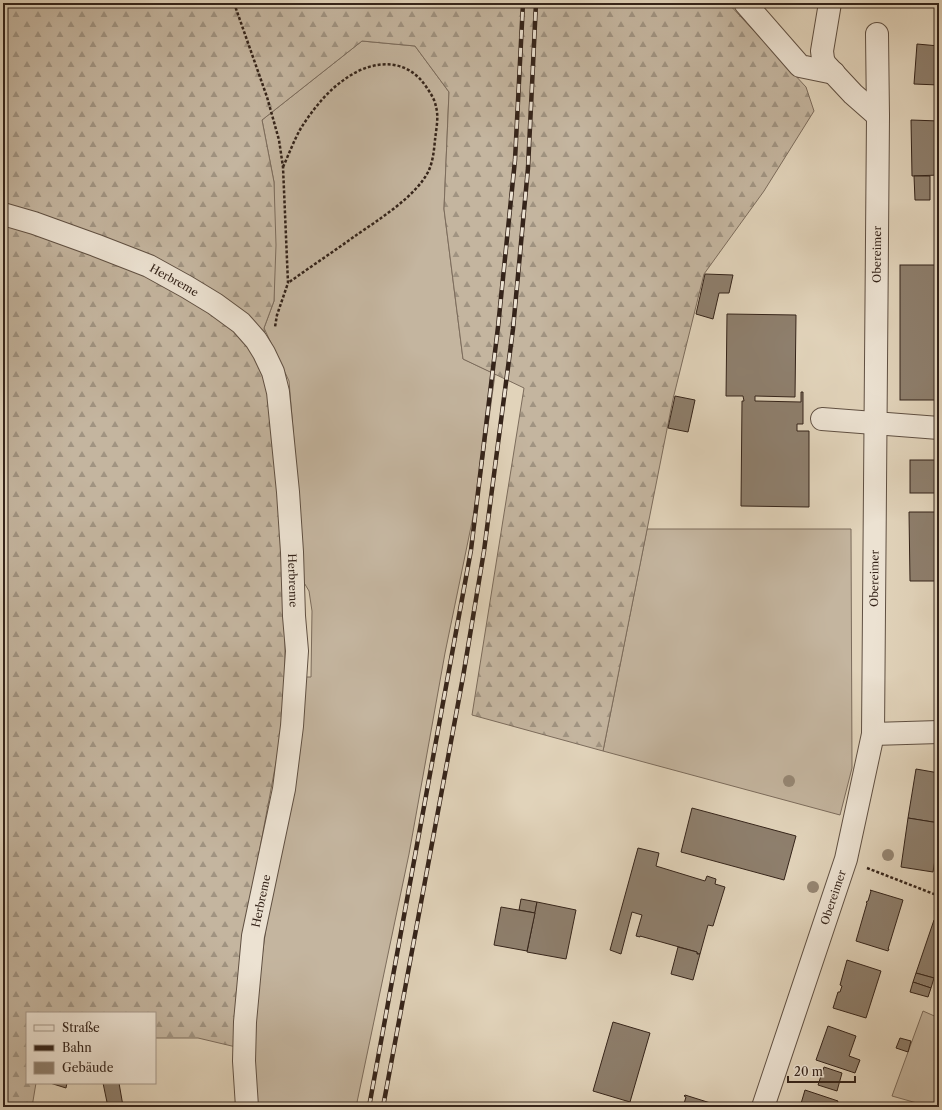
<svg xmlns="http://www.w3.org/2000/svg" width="942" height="1110" viewBox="0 0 942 1110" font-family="'Libre Caslon Text',serif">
  <defs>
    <pattern id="forest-firs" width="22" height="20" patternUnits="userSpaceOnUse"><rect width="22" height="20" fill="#c4b59f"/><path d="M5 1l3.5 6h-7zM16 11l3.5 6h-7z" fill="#a09381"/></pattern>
  </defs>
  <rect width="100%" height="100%" fill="#e1d3ba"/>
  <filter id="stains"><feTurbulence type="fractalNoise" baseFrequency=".005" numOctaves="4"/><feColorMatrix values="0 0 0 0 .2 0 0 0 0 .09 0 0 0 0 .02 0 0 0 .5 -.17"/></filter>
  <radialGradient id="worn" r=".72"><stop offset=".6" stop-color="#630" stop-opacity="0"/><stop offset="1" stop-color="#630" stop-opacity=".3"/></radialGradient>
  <g fill="#c4b59f" stroke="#7c6c5c">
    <polygon points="362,41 415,46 449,92 444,209 463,359 495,374 481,478 445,653 409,854 356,1107 257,1107 255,1078 256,999 267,921 305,677 311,677 312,611 309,591 303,581 302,538 289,381 264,328 274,301 274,182 262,120"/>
    <polygon points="647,529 851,529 852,768 840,815 603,751"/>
    <polygon points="923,1011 939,1018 939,1107 931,1107 892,1096"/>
  </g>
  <polygon fill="url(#forest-firs)" stroke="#7c6c5c" points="3,3 728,3 806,87 814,111 764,191 704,274 673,399 603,751 472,715 524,388 463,359 444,209 449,92 415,46 362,41 262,120 274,182 276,245 274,301 264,328 285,565 285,693 278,752 241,949 236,1047 198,1038 155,1038 155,1013 27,1013 27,1083 36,1083 32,1107 3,1107"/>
  <g fill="#8e7f6d" stroke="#35241a">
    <polygon points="917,44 939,46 939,85 914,84"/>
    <polygon points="911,120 939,121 939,175 912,176"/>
    <polygon points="914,176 930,176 930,200 915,200"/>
    <rect x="900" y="265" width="39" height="135"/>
    <polygon points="705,274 733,275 729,293 719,293 713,319 696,314"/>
    <polygon points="727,314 796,315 795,397 755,396 755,401 801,402 801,392 803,392 803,424 797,424 797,431 809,431 809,507 741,506 742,401 744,401 743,396 726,396"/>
    <polygon points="675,396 695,400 688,432 668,428"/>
    <rect x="910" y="460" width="29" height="33"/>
    <polygon points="909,512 939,512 939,581 910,581"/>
    <polygon points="916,769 939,773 939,823 908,818"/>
    <polygon points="692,808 796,836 784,880 681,852"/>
    <polygon points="908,818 939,823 939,835 933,872 901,867"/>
    <polygon points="638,848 659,853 656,866 705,881 707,876 716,879 715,884 725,887 713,926 708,925 700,954 697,954 697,952 640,936 640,937 636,936 642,915 632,912 621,954 610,950"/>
    <polygon points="870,890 903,900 888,949 889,949 888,951 856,941 867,903 866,902 868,901 871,891"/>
    <polygon points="521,899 537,902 535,913 519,910"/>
    <polygon points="537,902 576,910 566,959 527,952"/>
    <polygon points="501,907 535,913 527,951 494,945"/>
    <polygon points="934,920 939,922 939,962 934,978 916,973"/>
    <polygon points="678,947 697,952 697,954 700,954 693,980 671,974"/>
    <polygon points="847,960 881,971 866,1018 833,1008 838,992 840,992 842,986 840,985"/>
    <polygon points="916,973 934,978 931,988 913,982"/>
    <polygon points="913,982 931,988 928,997 910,992"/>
    <polygon points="613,1022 650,1033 630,1102 593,1091"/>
    <polygon points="828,1026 856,1036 849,1056 860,1060 855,1073 816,1060"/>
    <polygon points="900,1038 911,1041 908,1052 896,1048"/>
    <polygon points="824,1067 842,1073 837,1091 818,1085"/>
    <polygon points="50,1083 67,1083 66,1088"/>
    <polygon points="103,1083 119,1083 123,1106 108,1107"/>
    <polygon points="805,1090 838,1101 836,1107 800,1107"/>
    <polygon points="685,1095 720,1106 720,1107 683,1107 686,1097 684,1096"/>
  </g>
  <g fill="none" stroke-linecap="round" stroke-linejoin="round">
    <g stroke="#605042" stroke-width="24">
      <g id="minor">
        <polyline points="745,3 800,66 834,73"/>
        <polyline points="830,3 822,51 823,59 825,64 853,94 878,116"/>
        <path id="s1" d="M3,214L34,223L95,245L149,266L187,287L215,304L241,323L256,340L264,353L273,372L278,392L288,492L292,552L294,616L297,651L292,726L284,789L253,936L245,1022L244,1061L247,1107"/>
        <polyline points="822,419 939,428"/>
        <polyline points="873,734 939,732"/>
        <path id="s2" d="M763,1107L846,859L873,734L878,116L877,34"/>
      </g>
    </g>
    <g stroke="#35241a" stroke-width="2.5" stroke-dasharray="3 2" stroke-linecap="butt">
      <polyline points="234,3 267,97 279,140 283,167 288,283 277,315 275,327"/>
      <path d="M283,167C289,154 294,140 301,128C313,109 329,89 348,77C375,59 408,58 427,88C431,94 435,100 436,107C439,117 436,130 435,140C434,150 433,161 429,170C417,196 378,220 355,236C333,252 310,267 288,283"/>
      <polyline points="867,868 939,896"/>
    </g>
    <use href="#minor" stroke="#ece2d2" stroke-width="22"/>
    <g stroke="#35241a" stroke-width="4.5">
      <g id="rail">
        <polyline points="369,1107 471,550 498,327 515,160 523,3"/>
        <polyline points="383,1107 463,677 484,551 513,329 528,168 536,3"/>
      </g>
    </g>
    <use href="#rail" stroke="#ece2d2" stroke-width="3" stroke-dasharray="9" stroke-linecap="butt"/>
  </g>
  <g fill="#968774">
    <circle cx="789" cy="781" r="6"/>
    <circle cx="888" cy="855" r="6"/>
    <circle cx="813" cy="887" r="6"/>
  </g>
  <g text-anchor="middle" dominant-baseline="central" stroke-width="3" stroke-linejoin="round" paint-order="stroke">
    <g font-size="11" fill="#35241a" stroke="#ece2d2">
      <text stroke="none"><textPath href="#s2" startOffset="869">Obereimer</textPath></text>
      <text stroke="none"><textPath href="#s1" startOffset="184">Herbreme</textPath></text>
      <text stroke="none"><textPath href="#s2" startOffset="545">Obereimer</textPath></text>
      <text stroke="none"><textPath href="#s1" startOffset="532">Herbreme</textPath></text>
      <text stroke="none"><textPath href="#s2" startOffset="221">Obereimer</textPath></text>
      <text transform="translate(261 901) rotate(-78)">Herbreme</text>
    </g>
  </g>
  <rect width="942" height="1110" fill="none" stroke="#e1d3ba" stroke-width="16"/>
  <rect x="4" y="4" width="934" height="1102" fill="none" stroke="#35241a" stroke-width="2"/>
  <rect x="8" y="8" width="926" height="1094" fill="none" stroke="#35241a"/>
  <rect x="26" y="1012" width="130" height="72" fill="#ece2d2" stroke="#a39688"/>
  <rect x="34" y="1025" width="20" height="6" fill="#ece2d2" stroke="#a39688"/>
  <text x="62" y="1032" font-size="12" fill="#35241a">Straße</text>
  <rect x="34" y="1045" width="20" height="6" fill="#35241a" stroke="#a39688"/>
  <text x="62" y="1052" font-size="12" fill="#35241a">Bahn</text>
  <rect x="34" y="1062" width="20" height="12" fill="#8e7f6d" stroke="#a39688"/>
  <text x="62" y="1072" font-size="12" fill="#35241a">Gebäude</text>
  <path d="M788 1076v6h67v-6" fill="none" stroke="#35241a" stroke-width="2"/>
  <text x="794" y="1076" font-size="12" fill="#35241a" stroke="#ece2d2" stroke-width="3" paint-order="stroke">20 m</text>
  <rect width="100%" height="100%" filter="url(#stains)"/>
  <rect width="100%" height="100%" fill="url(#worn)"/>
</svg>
